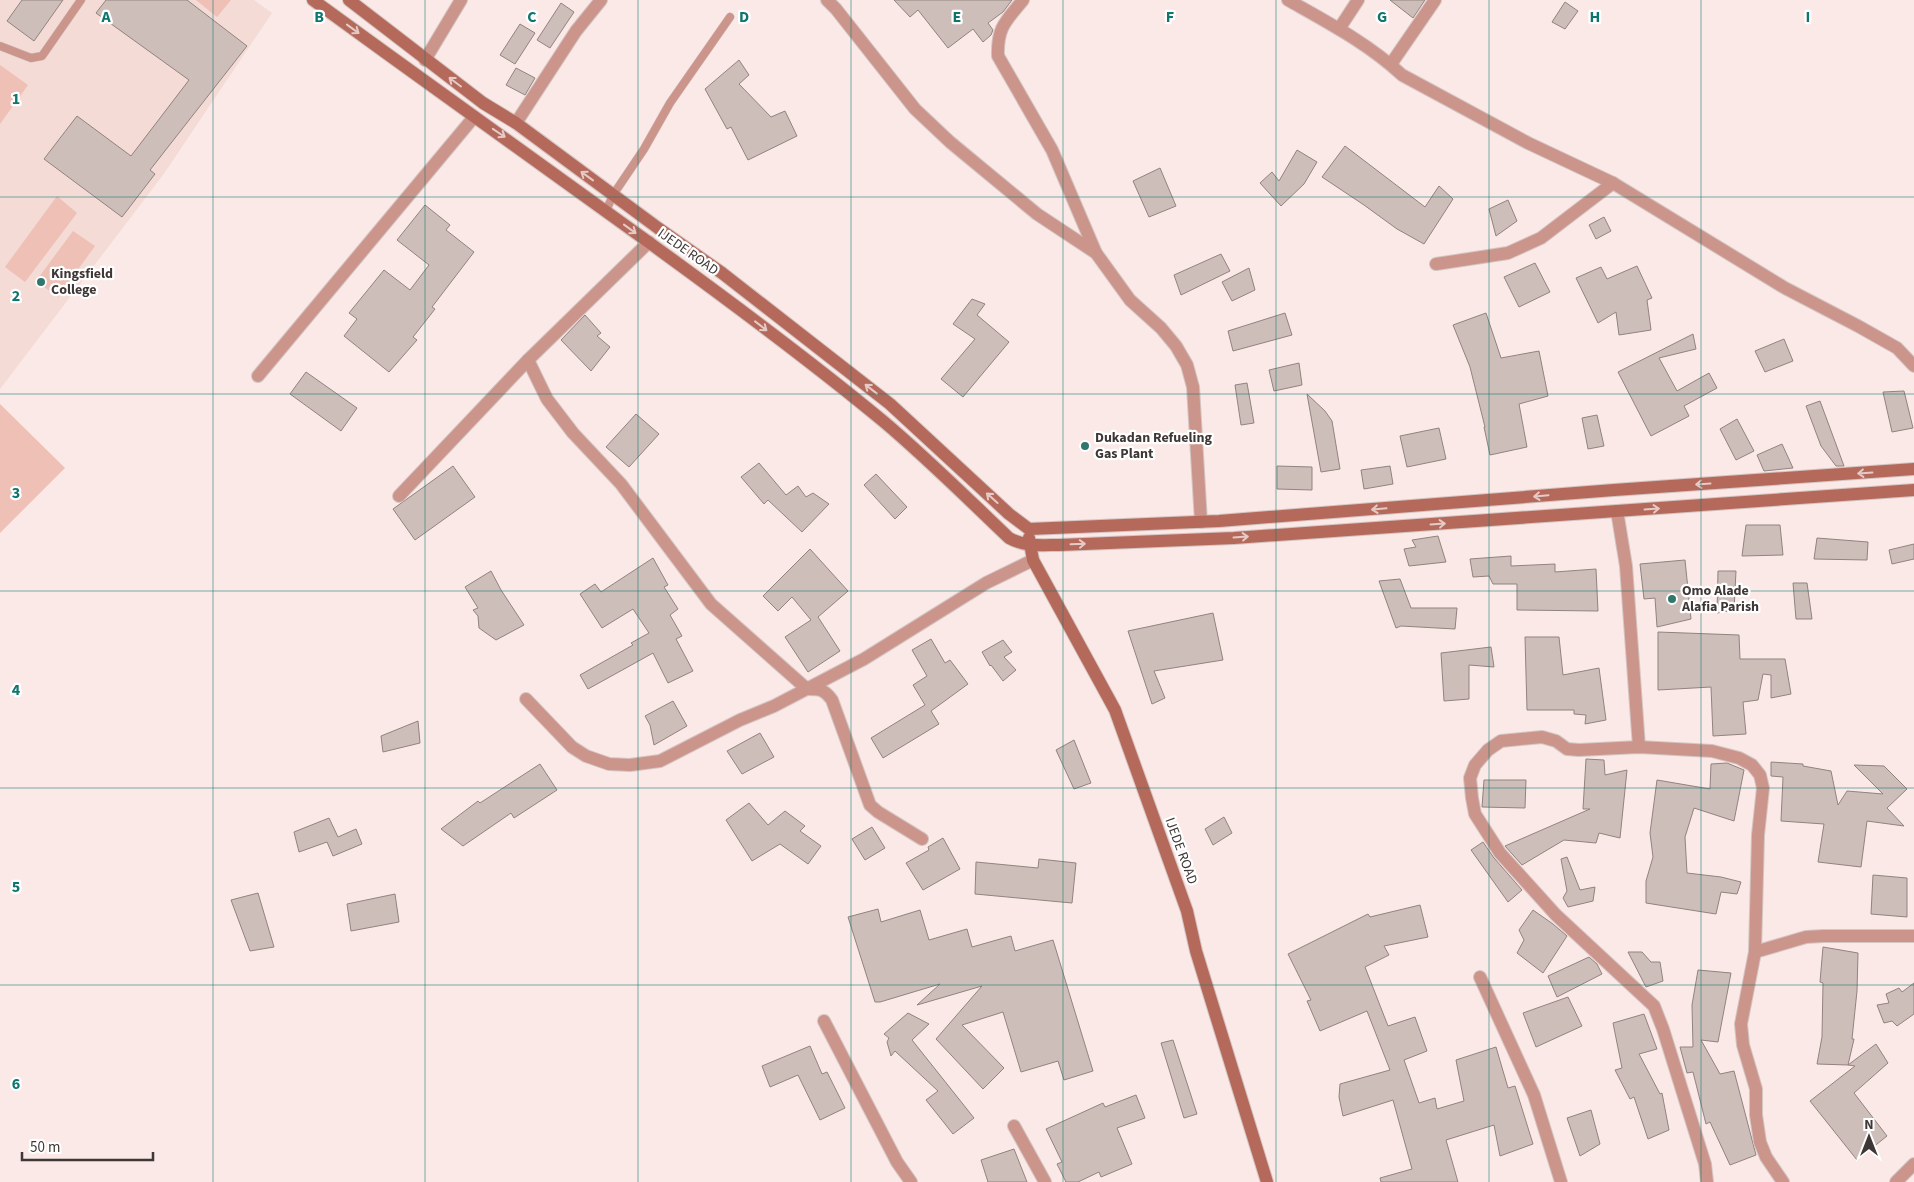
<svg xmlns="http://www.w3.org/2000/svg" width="1914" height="1182" viewBox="0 0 1914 1182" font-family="'Source Sans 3',sans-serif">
  <rect width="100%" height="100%" fill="#fae9e6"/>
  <polygon fill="#f4dbd6" points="0,0 254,0 272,13 163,175 0,389"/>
  <g fill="#eec0b6">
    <polygon points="196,0 231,0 217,17"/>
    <polygon points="0,65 28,85 0,124"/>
    <polygon points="57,196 77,213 25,282 5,267"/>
    <polygon points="73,231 95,246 58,297 36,281"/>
    <polygon points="0,404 65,468 0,533"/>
  </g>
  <g fill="#cebeba" stroke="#928380">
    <polygon points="22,0 63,0 34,41 7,21"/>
    <polygon points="106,0 187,0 247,46 150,170 155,174 122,217 44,159 77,116 131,156 189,80 96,13"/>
    <polygon points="894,0 1012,0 1003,12 988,23 993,30 991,35 983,42 973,29 948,48 918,10 910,17"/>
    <polygon points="1390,0 1425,0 1413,18"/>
    <polygon points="1565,2 1578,11 1565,29 1552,22"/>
    <polygon points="561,3 574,12 550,48 537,40"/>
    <polygon points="520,24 535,33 515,64 500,55"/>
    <polygon points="739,60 749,75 739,84 771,117 785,111 797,136 748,160 731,127 727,129 705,89"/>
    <polygon points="516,68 535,78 525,95 506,85"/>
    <polygon points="1345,146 1425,207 1439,186 1453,199 1424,244 1397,229 1364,205 1322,177"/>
    <polygon points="1297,150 1317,162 1304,184 1281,206 1260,183 1272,172 1279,181"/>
    <polygon points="1160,168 1176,206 1149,217 1133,181"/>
    <polygon points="1508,200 1517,221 1496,236 1489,209"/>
    <polygon points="425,205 450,225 446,230 474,252 432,307 435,309 413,337 417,340 389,372 344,336 357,319 349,313 384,270 410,290 429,265 397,240"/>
    <polygon points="1604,217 1611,231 1596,239 1589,225"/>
    <polygon points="1221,254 1230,271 1181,295 1174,275"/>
    <polygon points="1535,263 1550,292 1519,307 1504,277"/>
    <polygon points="1637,266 1652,298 1647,300 1651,330 1619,335 1616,312 1598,323 1576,278 1601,267 1607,279"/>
    <polygon points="1249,268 1255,290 1232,301 1222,282"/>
    <polygon points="972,299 985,304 977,315 1009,342 963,397 941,379 975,339 953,324"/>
    <polygon points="1285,313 1292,335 1233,351 1228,331"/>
    <polygon points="1486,313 1501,358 1539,351 1548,396 1519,404 1527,447 1490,455 1484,427 1485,427 1470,367 1453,325"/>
    <polygon points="585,315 601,333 597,336 610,347 591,371 561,340"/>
    <polygon points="1693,334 1696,349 1659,358 1677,391 1709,373 1717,388 1684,406 1689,416 1651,436 1618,372"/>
    <polygon points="1784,339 1793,361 1765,372 1755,351"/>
    <polygon points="1299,363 1302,385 1274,391 1269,370"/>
    <polygon points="306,372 357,408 341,431 290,394"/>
    <polygon points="1247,383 1254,423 1241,425 1235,385"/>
    <polygon points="1904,391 1913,428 1892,432 1883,392"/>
    <polygon points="1307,394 1325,411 1332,421 1340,469 1321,472"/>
    <polygon points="1820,401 1844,466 1836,466 1821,446 1806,406"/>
    <polygon points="636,414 659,434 629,467 606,447"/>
    <polygon points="1597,415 1604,446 1588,449 1582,418"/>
    <polygon points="1737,419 1754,451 1736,460 1720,429"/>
    <polygon points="1439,428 1446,459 1407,467 1400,436"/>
    <polygon points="1782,444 1793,468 1764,471 1757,455"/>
    <polygon points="759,463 786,495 798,486 806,497 813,493 829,504 802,532 768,500 764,504 741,477"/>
    <polygon points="453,466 475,497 415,540 393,509"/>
    <polygon points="1277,466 1312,467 1312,490 1277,489"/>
    <polygon points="1390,466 1393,484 1364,489 1361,470"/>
    <polygon points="876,474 907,507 895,519 864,485"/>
    <polygon points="1746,525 1780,525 1783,555 1742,556"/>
    <polygon points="1438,536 1446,562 1409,566 1404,549 1416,547 1412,540"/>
    <polygon points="1817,538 1868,542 1867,560 1814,559"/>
    <polygon points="1914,544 1914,559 1892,564 1889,550"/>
    <polygon points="810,549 848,591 818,617 840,651 808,672 785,637 811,620 792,597 778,611 763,596"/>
    <polygon points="1511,556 1511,566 1555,564 1555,572 1596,569 1598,611 1517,610 1517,584 1493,584 1489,576 1473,577 1470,559"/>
    <polygon points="653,558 668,585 664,587 678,609 670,615 682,636 676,639 693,671 668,683 653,653 588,689 580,675 633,645 631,643 649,633 633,609 602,628 580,594 595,584 601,592"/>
    <polygon points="1685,560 1691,619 1657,627 1655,598 1644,599 1640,564"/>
    <polygon points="491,571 501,590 524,625 496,640 479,628 478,616 473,610 478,608 465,587"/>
    <polygon points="1718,571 1736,571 1734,610 1717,613"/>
    <polygon points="1400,579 1411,608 1457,608 1455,629 1401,626 1396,628 1379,581"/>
    <polygon points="1793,583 1807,583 1812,619 1796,619"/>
    <polygon points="1213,613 1223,660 1154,671 1165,698 1152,704 1128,631"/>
    <polygon points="1658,632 1739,635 1740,659 1785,659 1791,694 1771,698 1771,675 1763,674 1758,700 1743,702 1746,734 1713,736 1711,687 1658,690"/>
    <polygon points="1525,637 1559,637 1563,675 1599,668 1606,720 1585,724 1586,715 1574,714 1574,710 1527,710"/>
    <polygon points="931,639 945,663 950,660 968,684 931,711 939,724 883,758 871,738 925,705 913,685 927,676 912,650"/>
    <polygon points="1003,640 1012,652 1004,657 1016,670 1003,681 991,665 990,666 982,652"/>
    <polygon points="1491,647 1494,667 1469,665 1469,699 1444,701 1441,653"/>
    <polygon points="673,701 687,726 654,745 650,725 645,716"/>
    <polygon points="418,721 420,743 383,752 381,736"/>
    <polygon points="760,733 774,757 742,774 727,751"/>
    <polygon points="1074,740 1091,783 1074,789 1056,750"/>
    <polygon points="1586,759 1604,760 1605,775 1627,770 1620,838 1599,833 1596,843 1564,840 1522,865 1505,846 1590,809 1583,809"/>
    <polygon points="1771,762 1803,764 1803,766 1831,771 1838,805 1847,791 1883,794 1854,765 1884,766 1907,789 1887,808 1904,826 1867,821 1861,867 1818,862 1824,824 1781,821 1783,777 1771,776"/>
    <polygon points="1727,763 1744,770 1734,821 1694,808 1685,837 1687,873 1721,877 1741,882 1737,894 1721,892 1716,914 1646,903 1646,881 1653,857 1650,833 1657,780 1710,789 1711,764"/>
    <polygon points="540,764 557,790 514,818 511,813 463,846 441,829 478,801 480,803"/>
    <polygon points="1484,780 1526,780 1525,808 1482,807"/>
    <polygon points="749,803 768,825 785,811 805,826 800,831 821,846 808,864 780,844 752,861 726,820"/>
    <polygon points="1224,817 1232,833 1213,845 1205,829"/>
    <polygon points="329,818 338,837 356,829 362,844 333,856 327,842 299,852 294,832"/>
    <polygon points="872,827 885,848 865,860 852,839"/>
    <polygon points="943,838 960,869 923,890 906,863 929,850 928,847"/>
    <polygon points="1483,842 1494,858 1522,890 1508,902 1471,850"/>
    <polygon points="1567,857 1580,890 1595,887 1593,901 1568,907 1563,898 1567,891 1561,859"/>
    <polygon points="1039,859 1076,863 1072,903 975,894 976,862 1038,868"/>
    <polygon points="1873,875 1907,878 1907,917 1871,914"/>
    <polygon points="258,893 274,947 250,951 231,900"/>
    <polygon points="395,894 399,922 351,931 347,904"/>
    <polygon points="1420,905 1428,937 1384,946 1389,955 1365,967 1388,1026 1415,1017 1427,1051 1404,1060 1419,1103 1435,1098 1437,1109 1464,1101 1456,1060 1496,1047 1508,1088 1515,1086 1533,1144 1500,1156 1494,1125 1446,1140 1458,1182 1381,1182 1380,1178 1412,1169 1393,1100 1343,1116 1339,1097 1340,1084 1390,1070 1367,1011 1320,1031 1307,1001 1311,1000 1288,954 1368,914 1370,917"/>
    <polygon points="878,909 881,922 920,910 929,940 967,929 972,947 1011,936 1015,951 1053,940 1093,1071 1064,1080 1058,1061 1021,1072 1003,1012 962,1025 1004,1068 983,1089 936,1039 982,986 917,1005 940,984 880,1002 875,1002 848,917"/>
    <polygon points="1533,910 1553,924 1567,936 1543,973 1517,953 1524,940 1519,930"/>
    <polygon points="1823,947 1858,953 1857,991 1852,1039 1854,1039 1848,1065 1817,1064 1822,1037 1823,983 1820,982"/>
    <polygon points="1628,952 1642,952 1651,962 1660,962 1663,981 1646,987"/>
    <polygon points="1589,957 1597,964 1602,974 1557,997 1548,976"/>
    <polygon points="1698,970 1731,973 1718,1042 1701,1040 1720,1074 1734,1071 1756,1155 1730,1165 1710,1122 1706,1124 1693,1072 1687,1073 1680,1047 1693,1047 1692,1005"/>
    <polygon points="1914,983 1914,1014 1897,1026 1892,1021 1884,1023 1877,1005 1889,1003 1886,994 1899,988 1902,992"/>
    <polygon points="1568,997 1582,1026 1536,1047 1523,1013"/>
    <polygon points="908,1013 929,1024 912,1040 974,1118 953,1134 926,1100 938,1091 895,1051 891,1056 887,1042 889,1038 884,1034"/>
    <polygon points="1644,1014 1657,1049 1639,1054 1660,1094 1662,1093 1669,1130 1648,1139 1634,1097 1630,1099 1615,1070 1622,1068 1613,1023"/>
    <polygon points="1173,1040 1197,1114 1184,1118 1161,1043"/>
    <polygon points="1876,1044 1888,1063 1854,1093 1887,1136 1857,1160 1810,1101 1855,1066 1848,1065"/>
    <polygon points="810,1046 822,1074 827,1072 845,1108 820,1120 798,1075 770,1087 762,1066"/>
    <polygon points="1136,1095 1145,1118 1117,1128 1132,1164 1101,1177 1099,1172 1078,1182 1066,1182 1057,1164 1062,1162 1046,1129 1103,1103 1105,1107"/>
    <polygon points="1591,1110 1600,1144 1580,1156 1567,1118"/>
    <polygon points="1014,1149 1027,1182 988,1182 981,1160"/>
  </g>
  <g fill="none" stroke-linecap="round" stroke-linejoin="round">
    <g stroke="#d4c5c3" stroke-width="9">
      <g id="lane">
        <polyline points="0,46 31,58 42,56 81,0"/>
        <polyline points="606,211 613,195 644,149 670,103 730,17"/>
      </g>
    </g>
    <g stroke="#d4c5c3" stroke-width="14">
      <g id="street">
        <polyline points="827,0 836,9 915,109 950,142 1037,214 1096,253"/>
        <path d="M1023,0C1006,21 997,27 998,56L1052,150L1096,253L1130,300L1161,328L1176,346L1187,365L1193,387L1201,522"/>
        <path d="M1288,0C1327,22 1369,44 1402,75L1528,143L1613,183L1785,288L1858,326L1897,348L1914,366"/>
        <polyline points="1339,29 1358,0"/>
        <polyline points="425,60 461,0"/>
        <polyline points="1391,64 1435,0"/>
        <polyline points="516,123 576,31 601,0"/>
        <polyline points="1436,264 1508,253 1541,238 1613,183"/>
        <path d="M528,360L547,399L573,433L621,484L711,604L807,689C820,689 824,689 832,700L870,805L878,812L922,839"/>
        <polyline points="258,376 474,117"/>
        <polyline points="399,496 528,360 649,242"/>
        <polyline points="1617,511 1626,566 1639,747"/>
        <polyline points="526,699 572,747 586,756 609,764 630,765 660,761 740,720 774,706 864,659 986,583 1033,560"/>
        <polyline points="1755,952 1806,937 1823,936 1914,936"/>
        <polyline points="1480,977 1534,1095 1561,1182"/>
        <polyline points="824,1021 897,1162 911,1182"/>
        <polyline points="1014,1126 1045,1182"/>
        <polyline points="1707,1182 1705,1164 1663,1029 1654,1006 1556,915 1500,853 1475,814 1472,798 1470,778 1475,765 1488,750 1501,741 1542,737 1556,741 1567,749 1579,750 1639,747 1712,751 1739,758 1752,765 1760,775 1763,788 1758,835 1755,952 1741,1024 1743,1045 1756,1089 1756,1115 1760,1142 1766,1157 1783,1182"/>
        <polyline points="1896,1182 1914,1164"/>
      </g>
    </g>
    <g stroke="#d4c5c3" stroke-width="14">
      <g id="secondary">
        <path d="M313,0C424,81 536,161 647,241C727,299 807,358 883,421C927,458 968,499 1009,538C1025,547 1041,545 1059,545L1234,538L1914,490"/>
        <polyline points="349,0 483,103 516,123 658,228 722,273 890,404 1009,514 1029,529"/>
        <polyline points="1029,529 1219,521 1614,490 1914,469"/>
        <polyline points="1029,538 1033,560 1115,710 1187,911 1196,951 1267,1182"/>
      </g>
    </g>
    <use href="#lane" stroke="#cb958b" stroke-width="8"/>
    <use href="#street" stroke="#cb958b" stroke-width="12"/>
    <use href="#secondary" stroke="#b5695b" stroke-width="12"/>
  </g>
  <defs><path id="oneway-shaft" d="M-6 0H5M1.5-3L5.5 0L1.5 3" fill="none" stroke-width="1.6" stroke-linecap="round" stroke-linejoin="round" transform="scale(1.25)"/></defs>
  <g stroke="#e5cac6">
    <use href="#oneway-shaft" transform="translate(353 29) rotate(36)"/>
    <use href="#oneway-shaft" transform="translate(455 82) rotate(-143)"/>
    <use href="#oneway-shaft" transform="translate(499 133) rotate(34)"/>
    <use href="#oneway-shaft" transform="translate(587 176) rotate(-144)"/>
    <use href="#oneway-shaft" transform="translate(630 229) rotate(36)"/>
    <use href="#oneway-shaft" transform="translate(761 326) rotate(38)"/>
    <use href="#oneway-shaft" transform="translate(871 389) rotate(-142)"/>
    <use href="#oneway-shaft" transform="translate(1865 473) rotate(176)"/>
    <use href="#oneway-shaft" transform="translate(1703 484) rotate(176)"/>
    <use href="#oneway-shaft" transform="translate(1541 496) rotate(175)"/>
    <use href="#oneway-shaft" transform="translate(992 498) rotate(-138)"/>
    <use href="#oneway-shaft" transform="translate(1379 509) rotate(175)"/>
    <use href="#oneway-shaft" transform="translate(1652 509) rotate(-4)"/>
    <use href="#oneway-shaft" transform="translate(1438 524) rotate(-4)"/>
    <use href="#oneway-shaft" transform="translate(1241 537) rotate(-4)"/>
    <use href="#oneway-shaft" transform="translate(1078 544) rotate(-2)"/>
  </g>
  <path fill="none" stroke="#0f766e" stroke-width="1" stroke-opacity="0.55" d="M213,0V1182M425,0V1182M638,0V1182M851,0V1182M1063,0V1182M1276,0V1182M1489,0V1182M1701,0V1182M0,197H1914M0,394H1914M0,591H1914M0,788H1914M0,985H1914"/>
  <g fill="#32776c" stroke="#fff" stroke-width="2">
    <circle cx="41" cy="282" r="5"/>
    <circle cx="1085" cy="446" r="5"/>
    <circle cx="1672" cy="599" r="5"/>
  </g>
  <g text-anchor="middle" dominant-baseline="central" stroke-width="4.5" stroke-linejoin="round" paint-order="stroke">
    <g font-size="14" fill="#3e3736" stroke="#fff">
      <text transform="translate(688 252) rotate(35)">IJEDE ROAD</text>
      <text transform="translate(1181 851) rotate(70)">IJEDE ROAD</text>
    </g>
    <g font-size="14" font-weight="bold" fill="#3e3736" stroke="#fff" text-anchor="start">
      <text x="51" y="274">Kingsfield<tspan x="51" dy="16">College</tspan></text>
      <text x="1095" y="438">Dukadan Refueling<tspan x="1095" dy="16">Gas Plant</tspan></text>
      <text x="1682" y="591">Omo Alade<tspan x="1682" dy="16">Alafia Parish</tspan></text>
    </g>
  </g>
  <g font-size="16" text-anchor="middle" font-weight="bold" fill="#0f766e" stroke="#fff" stroke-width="4.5" stroke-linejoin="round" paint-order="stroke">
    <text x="106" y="22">A</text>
    <text x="319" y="22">B</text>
    <text x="532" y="22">C</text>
    <text x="744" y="22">D</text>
    <text x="957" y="22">E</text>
    <text x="1170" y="22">F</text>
    <text x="1382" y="22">G</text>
    <text x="1595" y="22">H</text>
    <text x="1808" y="22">I</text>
    <text x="16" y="104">1</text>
    <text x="16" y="301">2</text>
    <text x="16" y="498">3</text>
    <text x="16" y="695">4</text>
    <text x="16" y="892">5</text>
    <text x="16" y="1089">6</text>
  </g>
  <g transform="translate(1869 1137)" stroke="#ffffff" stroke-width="4" paint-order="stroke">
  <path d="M0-4L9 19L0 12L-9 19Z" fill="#3e3736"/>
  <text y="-8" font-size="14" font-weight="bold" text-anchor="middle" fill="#3e3736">N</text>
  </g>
  <path d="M22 1152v8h131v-8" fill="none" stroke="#3e3736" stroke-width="2.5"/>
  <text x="30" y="1152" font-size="15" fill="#3e3736" stroke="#ffffff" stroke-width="4" paint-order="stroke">50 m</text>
</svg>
